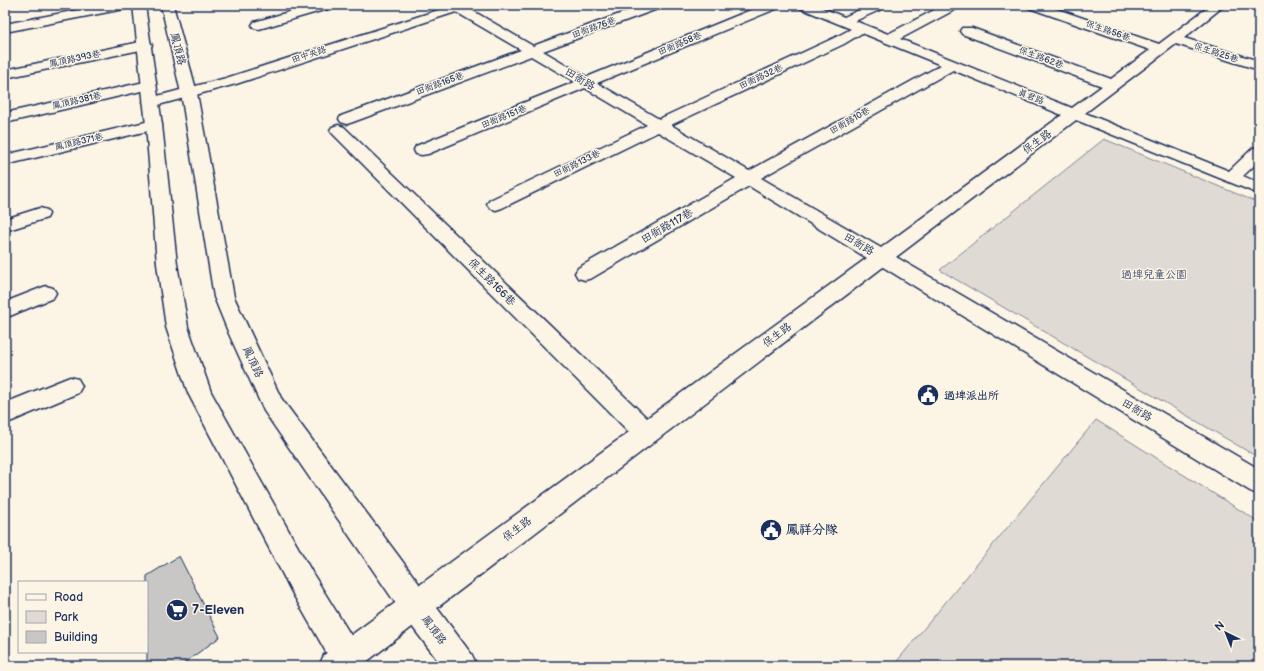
<svg xmlns="http://www.w3.org/2000/svg" width="1264" height="671" viewBox="0 0 1264 671" font-family="'Balsamiq Sans','LXGW WenKai TC',sans-serif">
  <rect width="100%" height="100%" fill="#fcf5e5"/>
  <filter id="ink" filterUnits="userSpaceOnUse"><feTurbulence type="fractalNoise" baseFrequency=".025" numOctaves="2"/><feDisplacementMap in="SourceGraphic" scale="8" xChannelSelector="R" yChannelSelector="G"/><feConvolveMatrix kernelMatrix="1 2 1 2 8 2 1 2 1" color-interpolation-filters="sRGB"/></filter>
  <g filter="url(#ink)">
    <g fill="#dfdbd4" stroke="#7d8599">
      <polygon points="1104,139 1259,203 1259,458 940,270"/>
      <polygon points="1096,420 1259,522 1259,666 893,666"/>
    </g>
    <polygon fill="#c8c7c6" stroke="#1b2f5e" points="179,556 220,637 180,666 147,666 147,576"/>
    <g fill="none" stroke-linecap="round" stroke-linejoin="round">
      <g stroke="#1b2f5e" stroke-width="3">
        <g id="minor">
          <polygon points="104,5 130,5 128,8 124,9 5,32 5,24"/>
          <polygon points="313,5 333,5 331,8 259,29 254,28 252,25 254,22"/>
          <path d="M447,5H472L468,8L533,46L644,5H662L660,8L543,51L587,77L763,5H780L778,8L597,83L659,119L834,38L851,29L800,8L798,5H815L844,17L870,5H886L884,8L855,21L888,34L944,5H960L958,8L900,39L1072,108L1102,86L962,34L960,31L962,28H972L1111,79L1150,50L1029,8L1027,5H1045L1159,44L1211,5H1225L1184,38L1259,61V70L1176,44L1085,113L1229,171L1253,148L1259,147V161L1243,176L1259,183V194L1076,120L896,257L1259,469V495L1250,491L883,267L361,666H319L324,655L629,432L332,133L330,130L332,127L338,125L344,127L647,418L867,258L749,186L592,278L585,280L578,278L575,273L578,268L736,178L658,132L502,208L496,210L490,208L487,204L490,200L647,125L585,88L428,154L422,155L416,154L414,150L416,146L575,82L531,56L353,122L347,124L341,122L339,119L341,116L521,50L456,12L236,84L151,107L146,105L143,102L146,99L226,78L448,7ZM862,33L941,65L749,171L671,125L844,44ZM953,70L1062,115L881,248L761,178Z"/>
          <polygon points="145,41 150,42 152,45 150,48 5,78 5,70"/>
          <polygon points="149,81 154,82 156,85 154,88 5,123 5,113"/>
          <polygon points="154,120 160,122 162,125 160,128 5,165 5,155"/>
          <polygon points="40,208 47,210 49,214 47,218 5,231 5,219"/>
          <polygon points="46,286 53,288 56,293 53,298 5,318 5,302"/>
          <polygon points="70,377 78,379 82,386 78,393 5,424 5,403"/>
        </g>
      </g>
      <g stroke="#1b2f5e" stroke-width="3">
        <g id="secondary">
          <polygon points="133,5 145,5 162,125 177,264 188,327 211,392 313,574 363,655 368,666 334,666 293,594 188,393 166,327 157,264 146,125"/>
          <polygon points="161,5 173,5 197,93 234,297 251,334 281,398 472,655 477,666 442,666 405,617 264,411 229,334 214,297 181,93"/>
        </g>
      </g>
      <use href="#minor" fill="#fcf5e5" fill-rule="evenodd"/>
      <use href="#secondary" fill="#fcf5e5" fill-rule="evenodd"/>
    </g>
  </g>
  <defs>
    <g id="civic-disc" transform="scale(1.15)"><circle r="9.5" fill="#1b2f5e" stroke="#fcf5e5"/><path d="M-.6-6.5H3V-4.5H.6V-3L4-1V1h2V6H-6V1h2V-1L-.6-3ZM-1.2 2.5V6h2.4V2.5Z" fill="#fff"/></g>
    <g id="supermarket-disc" transform="scale(1.15)"><circle r="9.5" fill="#1b2f5e" stroke="#fcf5e5"/><path d="M-6-5.5h2.5l.6 2H6L4.5 2H-2.5L-4.4-4H-6ZM-1.5 3.2a1.3 1.3 0 1 0 .1 0ZM3 3.2a1.3 1.3 0 1 0 .1 0Z" fill="#fff"/></g>
  </defs>
  <g fill-rule="evenodd">
    <use href="#civic-disc" x="928" y="395"/>
    <use href="#civic-disc" x="771" y="530"/>
    <use href="#supermarket-disc" x="177" y="610"/>
  </g>
  <g text-anchor="middle" dominant-baseline="central" stroke-width="3" stroke-linejoin="round" paint-order="stroke">
    <g font-size="9" fill="#1b2f5e" stroke="#fcf5e5">
      <text transform="translate(594 28) rotate(-20)">田衙路76巷</text>
      <text transform="translate(1108 31) rotate(19)">保生路56巷</text>
      <text transform="translate(680 44) rotate(-23)">田衙路58巷</text>
      <text transform="translate(1216 53) rotate(18)">保生路25巷</text>
      <text transform="translate(309 55) rotate(-18)">田中央路</text>
      <text transform="translate(1041 58) rotate(20)">保生路62巷</text>
      <text transform="translate(75 59) rotate(-12)">鳳頂路393巷</text>
      <text transform="translate(761 77) rotate(-25)">田衙路32巷</text>
      <text transform="translate(440 84) rotate(-20)">田衙路165巷</text>
      <text transform="translate(1031 97) rotate(22)">真君路</text>
      <text transform="translate(77 101) rotate(-13)">鳳頂路381巷</text>
      <text transform="translate(504 117) rotate(-22)">田衙路151巷</text>
      <text transform="translate(850 121) rotate(-30)">田衙路10巷</text>
      <text transform="translate(79 142) rotate(-13)">鳳頂路371巷</text>
      <text transform="translate(577 164) rotate(-26)">田衙路133巷</text>
    </g>
    <g font-size="11" fill="#1b2f5e" stroke="#fcf5e5">
      <text transform="translate(178 49) rotate(76)">鳳頂路</text>
      <text transform="translate(580 79) rotate(31)">田衙路</text>
      <text transform="translate(1037 142) rotate(-36)">保生路</text>
      <text transform="translate(667 226) rotate(-30)">田衙路117巷</text>
      <text transform="translate(859 244) rotate(31)">田衙路</text>
      <text transform="translate(492 282) rotate(45)">保生路166巷</text>
      <text transform="translate(777 335) rotate(-37)">保生路</text>
      <text transform="translate(253 362) rotate(65)">鳳頂路</text>
      <text transform="translate(1137 410) rotate(31)">田衙路</text>
      <text transform="translate(517 529) rotate(-37)">保生路</text>
      <text transform="translate(434 630) rotate(53)">鳳頂路</text>
    </g>
    <g font-size="11" fill="#425176" stroke="#fcf5e5">
      <text x="1154" y="274">過埤兒童公園</text>
    </g>
    <g font-size="11" font-weight="bold" fill="#1b2f5e" stroke="#fcf5e5" text-anchor="start">
      <text x="944" y="395">過埤派出所</text>
    </g>
    <g font-size="13" font-weight="bold" fill="#1b2f5e" stroke="#fcf5e5" text-anchor="start">
      <text x="786" y="530">鳳祥分隊</text>
      <text x="192" y="610">7-Eleven</text>
    </g>
  </g>
  <rect width="1264" height="671" fill="none" stroke="#fcf5e5" stroke-width="20"/>
  <rect x="10" y="10" width="1244" height="651" fill="none" stroke="#1b2f5e" stroke-width="1.5" filter="url(#ink)"/>
  <rect x="18" y="581" width="130" height="72" fill="#fcf5e5" stroke="#a2a6af"/>
  <rect x="26" y="594" width="20" height="6" fill="#fcf5e5" stroke="#a2a6af"/>
  <text x="54" y="601" font-size="12" fill="#1b2f5e">Road</text>
  <rect x="26" y="611" width="20" height="12" fill="#dfdbd4" stroke="#a2a6af"/>
  <text x="54" y="621" font-size="12" fill="#1b2f5e">Park</text>
  <rect x="26" y="631" width="20" height="12" fill="#c8c7c6" stroke="#a2a6af"/>
  <text x="54" y="641" font-size="12" fill="#1b2f5e">Building</text>
  <g transform="translate(1226 633) rotate(317)" stroke="#fcf5e5" stroke-width="3" paint-order="stroke">
  <path d="M0-3L7 15L0 10L-7 15Z" fill="#1b2f5e"/>
  <text y="-6" font-size="11" font-weight="bold" text-anchor="middle" fill="#1b2f5e">N</text>
  </g>
</svg>
